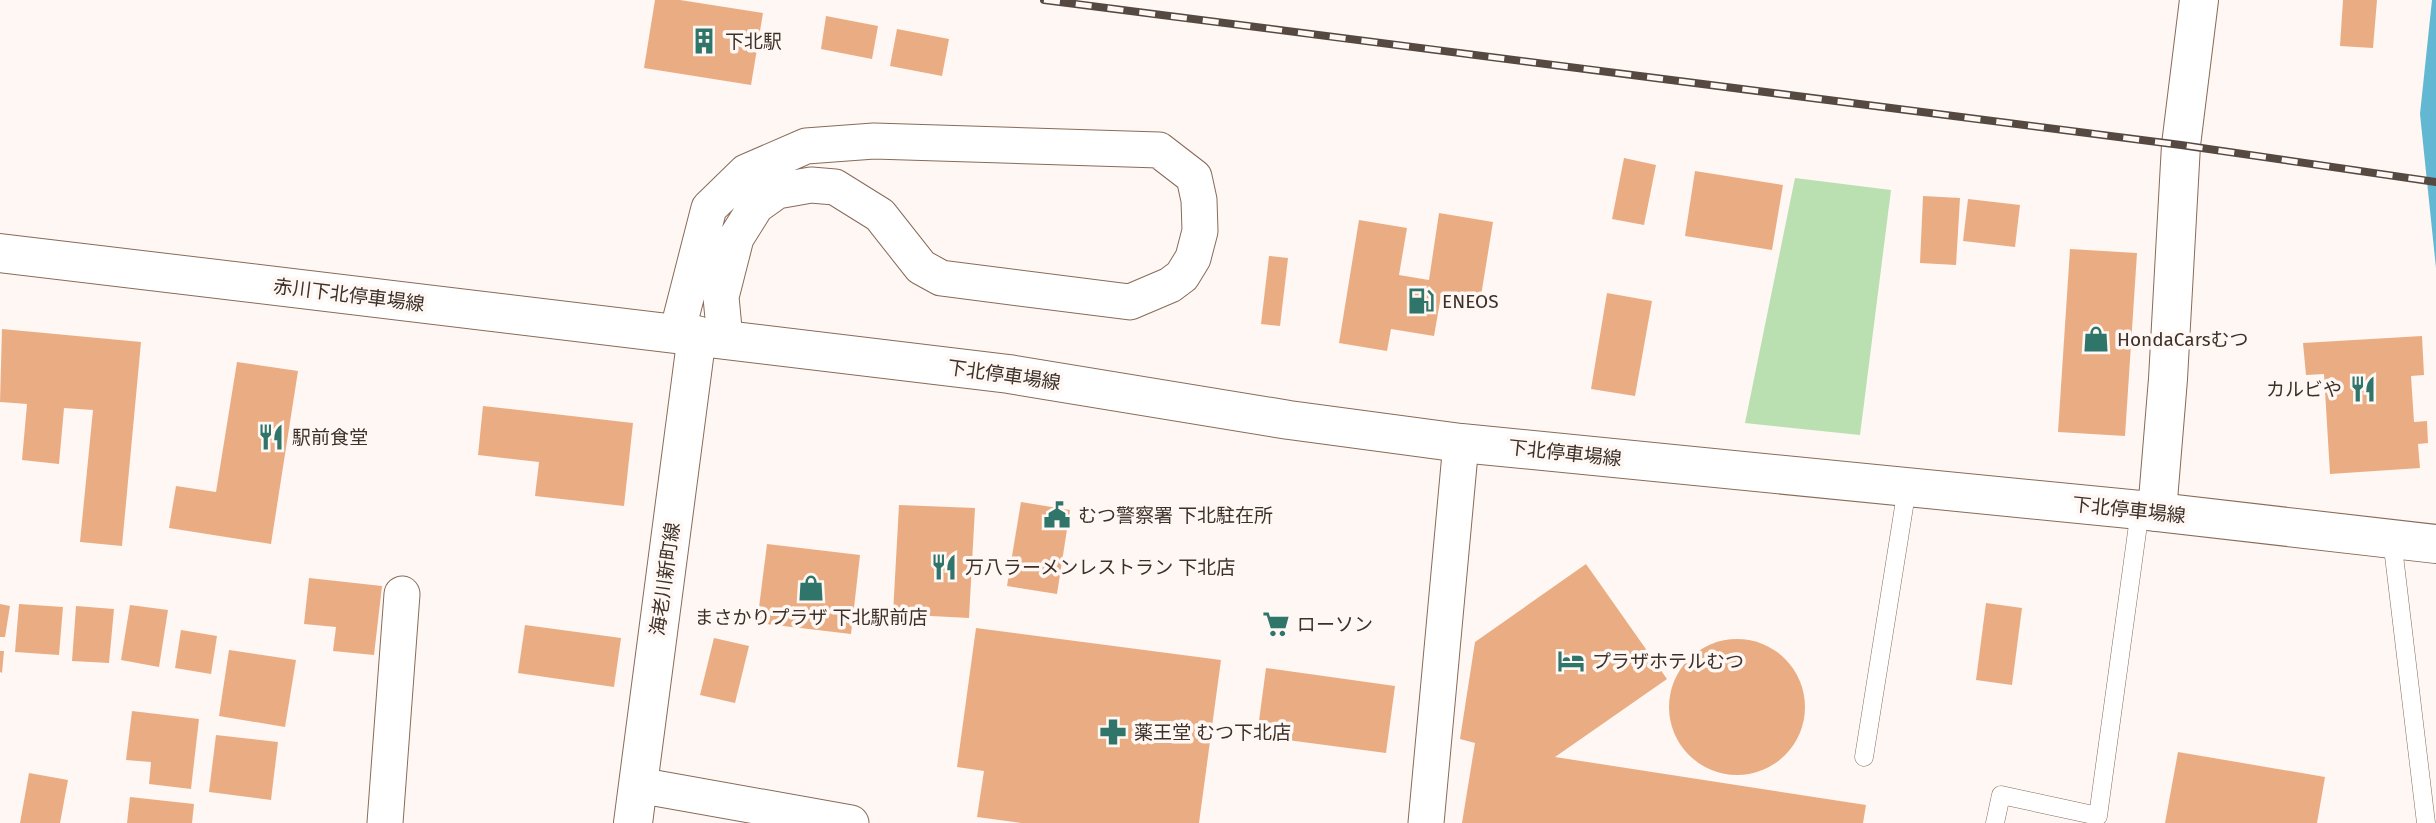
<svg xmlns="http://www.w3.org/2000/svg" width="2436" height="823" viewBox="0 0 2436 823" font-family="'Fira Sans','Noto Sans JP',sans-serif">
  <rect width="100%" height="100%" fill="#fef7f3"/>
  <polygon fill="#badfb0" points="1795,178 1891,190 1860,435 1745,423"/>
  <polygon fill="#62b7d3" points="2432,0 2436,0 2436,268 2420,114"/>
  <g fill="#eaad83">
    <polygon points="655,0 680,0 763,13 751,85 644,68"/>
    <polygon points="2343,0 2377,0 2373,48 2340,46"/>
    <polygon points="826,16 878,26 872,59 821,49"/>
    <polygon points="897,29 949,39 942,76 890,66"/>
    <polygon points="1624,158 1656,165 1644,225 1612,219"/>
    <polygon points="1695,171 1783,185 1772,250 1685,236"/>
    <polygon points="1923,196 1960,198 1956,265 1920,263"/>
    <polygon points="1968,199 2020,205 2015,247 1963,241"/>
    <polygon points="1439,213 1493,222 1480,302 1441,296 1434,336 1391,329 1387,351 1339,343 1359,220 1407,228 1399,275 1429,280"/>
    <polygon points="2070,249 2137,253 2125,436 2058,432"/>
    <polygon points="1269,256 1288,258 1280,326 1261,324"/>
    <polygon points="1607,293 1652,301 1635,396 1591,389"/>
    <polygon points="2,329 141,342 122,546 80,542 93,410 64,408 59,464 22,460 27,404 0,402"/>
    <polygon points="2422,336 2424,375 2411,376 2414,422 2427,421 2428,443 2418,444 2420,468 2330,474 2324,374 2306,375 2303,343"/>
    <polygon points="237,362 298,371 271,544 169,528 176,486 216,492"/>
    <polygon points="483,406 633,423 624,506 535,496 539,462 478,455"/>
    <polygon points="1021,502 1070,510 1057,594 1007,586"/>
    <polygon points="899,505 975,508 969,618 893,614"/>
    <polygon points="767,544 860,555 851,634 757,623"/>
    <polygon points="1586,564 1667,679 1555,757 1866,805 1863,823 1462,823 1475,743 1460,739 1475,642"/>
    <polygon points="309,578 382,586 374,655 333,651 336,627 304,624"/>
    <polygon points="1986,603 2022,608 2012,685 1976,680"/>
    <polygon points="0,604 10,606 5,637 0,637"/>
    <polygon points="19,604 63,607 59,655 15,652"/>
    <polygon points="130,605 168,610 159,667 121,660"/>
    <polygon points="76,606 114,609 109,663 72,661"/>
    <polygon points="525,625 621,638 614,687 518,673"/>
    <polygon points="976,628 1221,660 1199,823 1021,823 977,817 984,771 957,767"/>
    <polygon points="181,630 217,636 211,674 175,668"/>
    <polygon points="714,638 749,646 735,703 700,695"/>
    <circle cx="1737" cy="707" r="68"/>
    <polygon points="229,650 296,660 285,727 219,716"/>
    <polygon points="0,651 4,651 2,673 0,672"/>
    <polygon points="1266,668 1395,686 1386,753 1257,736"/>
    <polygon points="132,711 199,719 191,789 149,784 151,762 126,760"/>
    <polygon points="216,735 278,742 271,800 209,792"/>
    <polygon points="2178,752 2325,777 2317,823 2165,823"/>
    <polygon points="29,773 68,780 60,823 20,823"/>
    <polygon points="130,797 194,804 192,823 127,823"/>
  </g>
  <g fill="none" stroke-linecap="round" stroke-linejoin="round">
    <g stroke="#886b59" stroke-width="19">
      <g id="service">
        <polyline points="2392,539 2426,823"/>
        <polyline points="1864,757 1907,488"/>
        <polyline points="1995,823 2001,795 2098,816 2140,510"/>
      </g>
    </g>
    <g stroke="#886b59" stroke-width="37">
      <g id="minor">
        <polyline points="677,333 709,208 746,172 806,146 874,141 1159,150 1194,177 1199,200 1200,231 1193,258 1182,276 1170,285 1130,302 941,278 921,267 880,215 835,187 811,185 777,191 756,206 736,238 721,297 725,339"/>
        <polyline points="638,785 851,823"/>
        <polyline points="385,823 402,594"/>
        <polyline points="1426,823 1461,443"/>
      </g>
    </g>
    <g stroke="#886b59" stroke-width="40">
      <polyline id="tertiary" points="2157,512 2168,379 2181,145 2199,0"/>
    </g>
    <g stroke="#886b59" stroke-width="40">
      <g id="secondary">
        <polyline points="0,253 1009,374 1289,420 1461,443 2140,510 2436,544"/>
        <polyline points="633,823 697,335"/>
      </g>
    </g>
    <use href="#service" stroke="#fff" stroke-width="18"/>
    <use href="#minor" stroke="#fff" stroke-width="35"/>
    <use href="#tertiary" stroke="#fff" stroke-width="38"/>
    <use href="#secondary" stroke="#fff" stroke-width="38"/>
    <g stroke="#554942" stroke-width="8">
      <polyline id="rail" points="1044,0 2181,145 2436,182"/>
    </g>
    <use href="#rail" stroke="#fef7f3" stroke-width="5" stroke-dasharray="16" stroke-linecap="butt"/>
  </g>
  <defs>
    <g id="building-bare" transform="scale(2.1)"><path d="M-4-6H4V6H1V3H-1V6H-4ZM-2.5-4.3h1.7v1.8h-1.7ZM.8-4.3h1.7v1.8H.8ZM-2.5-1h1.7V.8h-1.7ZM.8-1h1.7V.8H.8Z" fill="#2f756a" stroke="#fef7f3" stroke-width="2.5" paint-order="stroke"/></g>
    <g id="fuel-bare" transform="scale(2.1)"><path d="M-5.5-6h7V0h2V4h1.3V-2.5L3-4.5l.8-.8L6-3V5H2.5V1h-1V6h-7ZM-4.2-4.7v3.2H.2V-4.7Z" fill="#2f756a" stroke="#fef7f3" stroke-width="2.5" paint-order="stroke"/></g>
    <g id="shop-bare" transform="scale(2.1)"><path d="M-5-2.5h2.3a2.7 3.5 0 0 1 5.4 0H5L5.5 6h-11ZM-1.5-2.5h3a1.5 2.3 0 0 0-3 0Z" fill="#2f756a" stroke="#fef7f3" stroke-width="2.5" paint-order="stroke"/></g>
    <g id="restaurant-bare" transform="scale(2.1)"><path d="M-5-6h1v4h1v-4h1v4h1v-4h1v5L-1.5 .5V6h-2V.5L-5-1ZM5-6V6H3V1.5H1.5Q1.5-4 5-6Z" fill="#2f756a" stroke="#fef7f3" stroke-width="2.5" paint-order="stroke"/></g>
    <g id="civic-bare" transform="scale(2.1)"><path d="M-.6-6.5H3V-4.5H.6V-3L4-1V1h2V6H-6V1h2V-1L-.6-3ZM-1.2 2.5V6h2.4V2.5Z" fill="#2f756a" stroke="#fef7f3" stroke-width="2.5" paint-order="stroke"/></g>
    <g id="supermarket-bare" transform="scale(2.1)"><path d="M-6-5.5h2.5l.6 2H6L4.5 2H-2.5L-4.4-4H-6ZM-1.5 3.2a1.3 1.3 0 1 0 .1 0ZM3 3.2a1.3 1.3 0 1 0 .1 0Z" fill="#2f756a" stroke="#fef7f3" stroke-width="2.5" paint-order="stroke"/></g>
    <g id="hotel-bare" transform="scale(2.1)"><path d="M-6-4.5h1.5V1H6V5H4.5V3h-9V5H-6ZM-4 0a1.8 1.8 0 1 1 3.6 0ZM.5 0V-2.5h3Q6-2.5 6 0Z" fill="#2f756a" stroke="#fef7f3" stroke-width="2.5" paint-order="stroke"/></g>
    <g id="pharmacy-bare" transform="scale(2.1)"><path d="M-2-6h4v4h4v4h-4v4h-4v-4h-4v-4h4Z" fill="#2f756a" stroke="#fef7f3" stroke-width="2.5" paint-order="stroke"/></g>
  </defs>
  <g fill-rule="evenodd">
    <use href="#building-bare" x="704" y="41"/>
    <use href="#fuel-bare" x="1421" y="301"/>
    <use href="#shop-bare" x="2096" y="339"/>
    <use href="#restaurant-bare" x="2363" y="389"/>
    <use href="#restaurant-bare" x="271" y="437"/>
    <use href="#civic-bare" x="1057" y="515"/>
    <use href="#restaurant-bare" x="944" y="567"/>
    <use href="#shop-bare" x="811" y="588"/>
    <use href="#supermarket-bare" x="1276" y="624"/>
    <use href="#hotel-bare" x="1571" y="661"/>
    <use href="#pharmacy-bare" x="1113" y="732"/>
  </g>
  <g text-anchor="middle" dominant-baseline="central" stroke-width="7" stroke-linejoin="round" paint-order="stroke">
    <g font-size="19" fill="#3d3028" stroke="#fef7f3" text-anchor="start">
      <text x="725" y="41">下北駅</text>
      <text x="1442" y="301">ENEOS</text>
      <text x="2117" y="339">HondaCarsむつ</text>
      <text x="2342" y="389" text-anchor="end">カルビや</text>
      <text x="292" y="437">駅前食堂</text>
      <text x="1078" y="515">むつ警察署 下北駐在所</text>
      <text x="965" y="567">万八ラーメンレストラン 下北店</text>
      <text x="811" y="617" text-anchor="middle">まさかりプラザ 下北駅前店</text>
      <text x="1297" y="624">ローソン</text>
      <text x="1592" y="661">プラザホテルむつ</text>
      <text x="1134" y="732">薬王堂 むつ下北店</text>
    </g>
    <g font-size="19" fill="#3d3028" stroke="#fef7f3">
      <text transform="translate(349 295) rotate(7)">赤川下北停車場線</text>
      <text transform="translate(1004 375) rotate(8)">下北停車場線</text>
      <text transform="translate(1565 453) rotate(6)">下北停車場線</text>
      <text transform="translate(2129 510) rotate(6)">下北停車場線</text>
      <text transform="translate(665 579) rotate(-82)">海老川新町線</text>
    </g>
  </g>
</svg>
